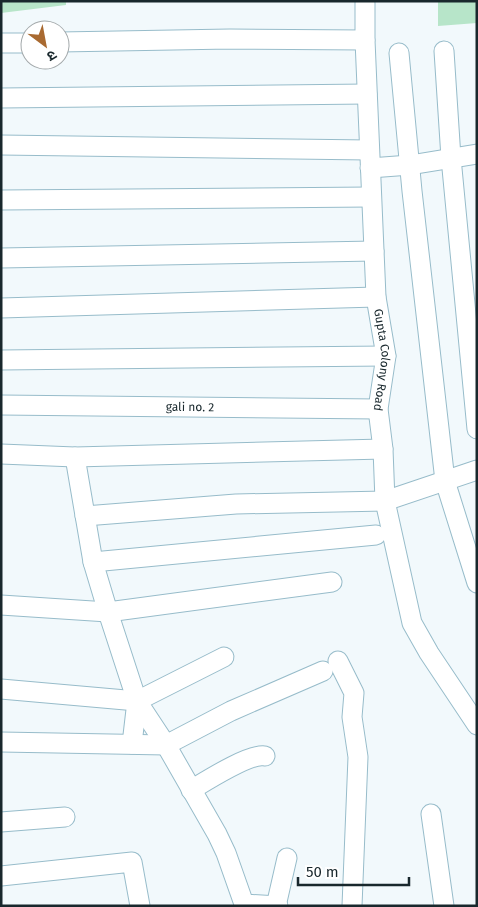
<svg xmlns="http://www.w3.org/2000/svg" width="478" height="907" viewBox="0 0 478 907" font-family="'Fira Sans','Noto Sans Devanagari',sans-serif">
  <rect width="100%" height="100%" fill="#f2f9fc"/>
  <g fill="#b7e5c9">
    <polygon points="1,1 66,1 66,5 1,13"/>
    <polygon points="438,1 477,1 477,23 438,26"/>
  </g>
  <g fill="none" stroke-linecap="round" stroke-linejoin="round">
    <g stroke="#97bcca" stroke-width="21">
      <g id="minor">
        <path id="s1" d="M365,3V40L376,297L386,356L378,409L383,449L385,501L412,623L429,653L477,725"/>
        <polyline points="60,42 230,39 365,40"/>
        <polyline points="1,43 30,43"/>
        <polyline points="444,51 451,158 477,429"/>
        <polyline points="399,53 412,191 445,481 477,583"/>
        <polyline points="1,98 367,94"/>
        <polyline points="1,145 369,150"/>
        <polyline points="370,168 410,165 477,154"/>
        <polyline points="1,200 371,197"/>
        <polyline points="1,258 374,251"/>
        <polyline points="1,308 376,297"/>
        <polyline points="1,360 386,356"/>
        <path id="s2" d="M1,405L378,409"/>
        <polyline points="1,454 75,457"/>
        <polyline points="85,516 236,504 385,501 477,470"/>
        <polyline points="93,562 376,535"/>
        <polyline points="1,605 108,612 332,582"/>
        <polyline points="338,661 354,693 352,717 358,757 352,906"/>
        <polyline points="1,689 137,701"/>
        <polyline points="1,742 166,745 231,711 323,671"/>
        <polyline points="132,744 137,701 224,657"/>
        <path d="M191,790C206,781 250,753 265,756"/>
        <polyline points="431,814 444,906"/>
        <polyline points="1,822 65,817"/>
        <polyline points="1,876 132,862 140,906"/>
        <polyline points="276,906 287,858"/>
        <polyline points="278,906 244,904 226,853 217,834 166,745 137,701 108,612 93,562 75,457 383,449"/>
      </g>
    </g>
    <use href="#minor" stroke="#fff" stroke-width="19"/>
  </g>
  <g text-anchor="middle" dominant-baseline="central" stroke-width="4" stroke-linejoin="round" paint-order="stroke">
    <g font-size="12" fill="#19282d" stroke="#fff">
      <text stroke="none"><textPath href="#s1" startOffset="358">Gupta Colony Road</textPath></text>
      <text stroke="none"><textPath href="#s2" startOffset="189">gali no. 2</textPath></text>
    </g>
  </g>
  <rect width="478" height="907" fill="none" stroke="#19282d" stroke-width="5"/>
  <g transform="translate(45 45) rotate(148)"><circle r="24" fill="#ffffff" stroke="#a3a9ab"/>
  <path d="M0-4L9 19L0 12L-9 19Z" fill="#a96a31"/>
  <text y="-8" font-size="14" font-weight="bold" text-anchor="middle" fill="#19282d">उ</text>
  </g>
  <path d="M298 877v8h111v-8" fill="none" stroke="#19282d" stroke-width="2.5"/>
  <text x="306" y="877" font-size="15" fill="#19282d" stroke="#ffffff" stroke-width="4" paint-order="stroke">50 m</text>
</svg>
